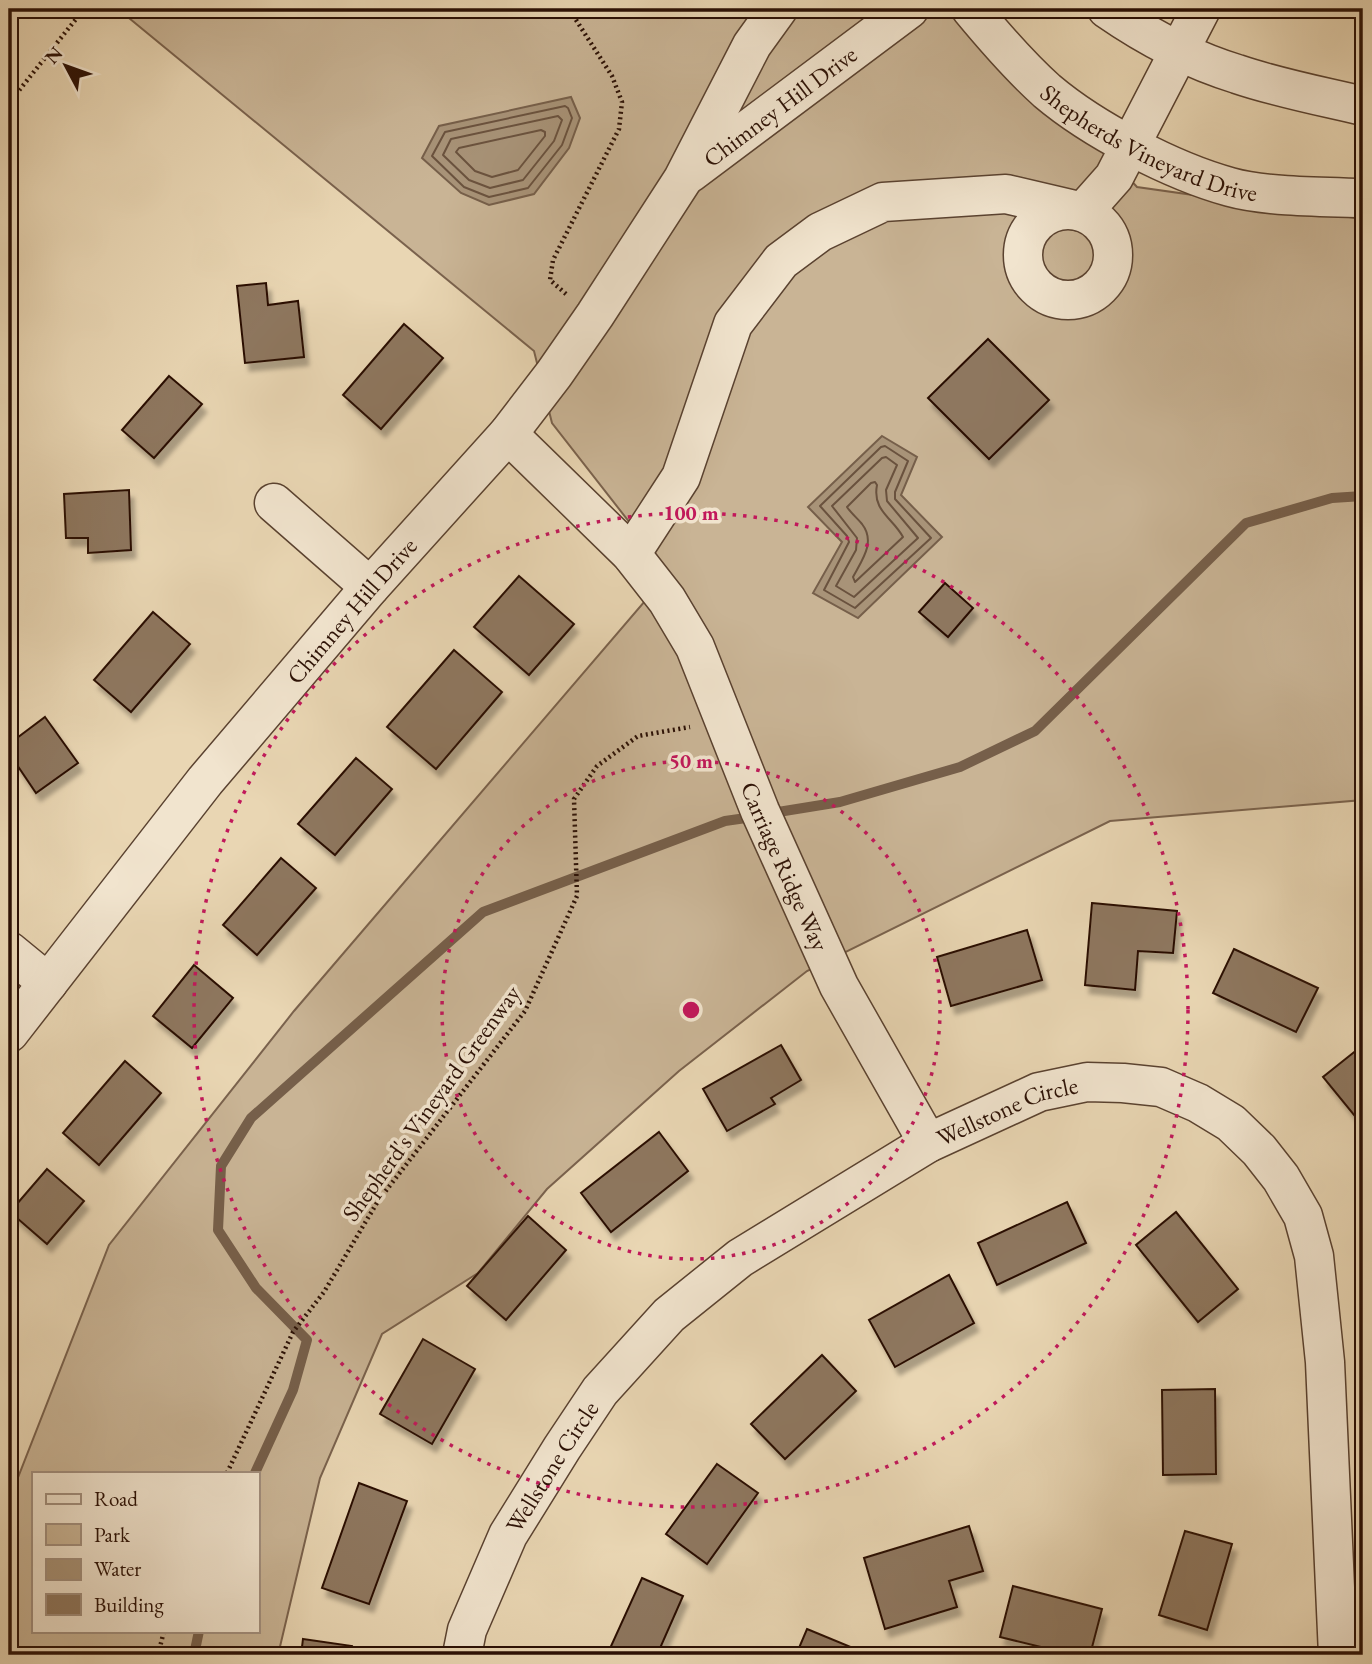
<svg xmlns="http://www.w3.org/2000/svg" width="1372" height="1664" viewBox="0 0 1372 1664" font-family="'EB Garamond',serif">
  <defs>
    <filter id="shadow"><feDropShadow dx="4.5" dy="8" stdDeviation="2" flood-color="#0004"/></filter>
  </defs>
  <rect width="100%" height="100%" fill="#e9d6b3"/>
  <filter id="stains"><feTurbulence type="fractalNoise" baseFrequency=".00286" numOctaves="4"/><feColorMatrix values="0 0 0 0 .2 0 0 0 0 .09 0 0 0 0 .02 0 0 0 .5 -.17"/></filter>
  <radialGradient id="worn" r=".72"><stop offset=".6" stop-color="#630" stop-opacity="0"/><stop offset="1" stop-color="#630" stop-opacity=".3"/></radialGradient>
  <path fill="#c9b495" stroke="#7a624d" stroke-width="2" fill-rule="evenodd" d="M118,9H974L1137,187L1363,219V800L1110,821L807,971L679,1071L547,1189L478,1273L382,1334L320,1478L278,1655H9L10,1498L109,1245L294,1011L669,573L552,423L534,351ZM33,1473H257V1631H33Z"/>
  <g fill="#a89378" stroke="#765f4a" stroke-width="2">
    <polygon points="571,97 580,118 569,148 534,194 489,205 461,193 422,158 439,126"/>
    <polygon points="882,436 917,457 901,495 942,537 858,618 813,593 842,542 808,507"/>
  </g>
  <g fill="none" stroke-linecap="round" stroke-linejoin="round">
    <g stroke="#6a523e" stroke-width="2">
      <polygon points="565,106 568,108 572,118 562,145 528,188 489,197 464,187 432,156 445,132"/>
      <polygon points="558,116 562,120 554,141 523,180 490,188 469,180 443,155 451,139"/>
      <polygon points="541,130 545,132 545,136 518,170 492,177 475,171 456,152 459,148"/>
      <polygon points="885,446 908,461 895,492 895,499 931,538 855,608 824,590 849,542 847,536 820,506 881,447"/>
      <polygon points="886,457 897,465 886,490 887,501 918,538 854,597 836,586 856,550 857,538 832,506 882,458"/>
      <path d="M875,482L877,485C872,511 893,518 903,537L855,582L853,577C862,560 876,542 862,524C857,518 851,513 847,507L871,483Z"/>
    </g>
    <g stroke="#765f4a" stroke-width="10">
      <polyline points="772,813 840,802 960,767 1035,731 1246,523 1332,498 1363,496"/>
      <polyline points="255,1473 293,1390 307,1340 256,1288 218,1230 221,1166 251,1118 483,912 725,821 753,817"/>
      <polyline points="194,1655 199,1631"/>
    </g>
  </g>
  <g fill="#8e775f" stroke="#2b1005" stroke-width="2" filter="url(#shadow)">
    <polygon points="266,283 268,305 298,301 304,357 245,363 237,286"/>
    <polygon points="404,324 443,358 381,429 343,395"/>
    <polygon points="988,339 1049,400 989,459 928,398"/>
    <polygon points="169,376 202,404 154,458 122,430"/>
    <polygon points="129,490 131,550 88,553 88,538 66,538 64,494"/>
    <polygon points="519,576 574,624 529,675 474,627"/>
    <polygon points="945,583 973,608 948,637 919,612"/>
    <polygon points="153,612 190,644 131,712 94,680"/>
    <polygon points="454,650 502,692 436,769 387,727"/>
    <polygon points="45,717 78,763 36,793 9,753 9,744"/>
    <polygon points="356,758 392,789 335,855 298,824"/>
    <polygon points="281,858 316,888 257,955 223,925"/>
    <polygon points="1092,903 1177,911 1173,953 1138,951 1135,990 1085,985"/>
    <polygon points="1027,930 1042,980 951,1006 937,957"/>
    <polygon points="1234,949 1318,988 1296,1032 1213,993"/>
    <polygon points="194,965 233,998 192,1048 153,1016"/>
    <polygon points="781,1045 801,1080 771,1098 775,1104 727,1131 703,1089"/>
    <polygon points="1363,1045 1363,1126 1323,1077"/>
    <polygon points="125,1061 161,1093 99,1165 63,1133"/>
    <polygon points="659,1132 688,1171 611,1232 581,1193"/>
    <polygon points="47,1169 84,1201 47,1244 10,1212"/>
    <polygon points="1067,1202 1086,1243 997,1285 978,1243"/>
    <polygon points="1176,1212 1238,1289 1198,1322 1136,1245"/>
    <polygon points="528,1216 566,1250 506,1320 467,1286"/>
    <polygon points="949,1275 974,1323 895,1367 869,1320"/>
    <polygon points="423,1339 475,1369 432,1444 380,1414"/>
    <polygon points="822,1355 856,1391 785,1459 751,1424"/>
    <polygon points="1215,1389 1216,1474 1163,1475 1162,1390"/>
    <polygon points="717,1464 758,1493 707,1564 666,1534"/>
    <polygon points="359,1483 407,1501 369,1604 322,1588"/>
    <polygon points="969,1526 983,1571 949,1581 957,1607 885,1629 864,1558"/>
    <polygon points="1185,1531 1232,1544 1207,1630 1159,1615"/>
    <polygon points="642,1578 683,1596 657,1655 607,1655"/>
    <polygon points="1013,1586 1102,1609 1090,1655 1074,1655 1000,1637"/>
    <polygon points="807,1629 858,1650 856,1655 796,1655"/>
    <polygon points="303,1639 352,1646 351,1655 301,1655"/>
  </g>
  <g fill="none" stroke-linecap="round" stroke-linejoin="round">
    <g stroke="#5a4230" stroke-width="41">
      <g id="minor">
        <path id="s1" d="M971,9C995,38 1019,66 1047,91C1093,130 1172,171 1230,187C1265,197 1326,197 1363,198"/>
        <path d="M1107,9C1146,36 1191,60 1237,74C1278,88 1321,96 1363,106"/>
        <path id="s2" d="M690,173L909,9"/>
        <circle cx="1068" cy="255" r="45"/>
        <path id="s3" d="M508,434L631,554L667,600L695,647L760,811L839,986L928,1143"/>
        <polyline points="274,503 370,587"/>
        <polyline points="631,554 681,477 733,324 781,261 820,232 883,202 1006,194 1083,212 1114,177 1201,9"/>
        <polyline points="9,951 48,983"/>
        <path id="s4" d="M9,1033L205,781L370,587L508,434L554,374L595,315L683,179L752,45L778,9"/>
        <path id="s5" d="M462,1655L467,1630L508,1535L562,1448L600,1391L669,1315L740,1258L928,1143L1039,1092L1087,1082L1123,1083L1161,1087L1198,1103L1231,1123L1259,1150L1281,1178L1303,1216L1314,1256L1325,1362L1338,1655"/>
      </g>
    </g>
    <g stroke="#2b1005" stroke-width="4.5" stroke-dasharray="2 3.5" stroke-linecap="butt">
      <polyline points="9,103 84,9"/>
      <polyline points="566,294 550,280 553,260 619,129 622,102 612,76 569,9"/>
      <polyline points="227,1473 293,1332 324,1292 378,1201 525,1011 577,896 574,799 597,766 638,736 690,727"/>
      <polyline points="158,1655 164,1631"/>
    </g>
    <use href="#minor" stroke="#f1e4ce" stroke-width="38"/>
  </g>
  <g fill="none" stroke="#c2185b" stroke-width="3.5" stroke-dasharray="3.5 7">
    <circle cx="691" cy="1010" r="249"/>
    <circle cx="691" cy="1010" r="497"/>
  </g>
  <g text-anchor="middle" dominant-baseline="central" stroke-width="7" stroke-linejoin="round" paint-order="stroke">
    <g font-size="24" fill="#2b1005" stroke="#f1e4ce">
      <text stroke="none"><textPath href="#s2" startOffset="112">Chimney Hill Drive</textPath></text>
      <text stroke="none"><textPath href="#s1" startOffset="228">Shepherds Vineyard Drive</textPath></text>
      <text stroke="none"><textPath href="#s4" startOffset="544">Chimney Hill Drive</textPath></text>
      <text stroke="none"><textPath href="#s3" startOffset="522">Carriage Ridge Way</textPath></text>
      <text transform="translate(431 1103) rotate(-54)">Shepherd's Vineyard Greenway</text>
      <text stroke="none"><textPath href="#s5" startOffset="800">Wellstone Circle</textPath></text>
      <text stroke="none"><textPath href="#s5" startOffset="210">Wellstone Circle</textPath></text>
    </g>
  </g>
  <circle cx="691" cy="1010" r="10" fill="#c2185b" stroke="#f1e4ce" stroke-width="3.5"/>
  <g font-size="21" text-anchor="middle" font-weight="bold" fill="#c2185b" stroke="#f1e4ce" stroke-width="7" stroke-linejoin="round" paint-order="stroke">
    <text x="691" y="520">100 m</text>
    <text x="691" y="768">50 m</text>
  </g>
  <rect width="1372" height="1664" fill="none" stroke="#e9d6b3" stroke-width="35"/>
  <rect x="10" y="10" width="1351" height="1643" fill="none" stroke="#2b1005" stroke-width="3.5"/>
  <rect x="18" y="18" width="1337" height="1629" fill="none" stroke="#2b1005" stroke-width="2"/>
  <rect x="32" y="1472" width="228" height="161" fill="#f1e4ce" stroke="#a28f7e" stroke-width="2"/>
  <rect x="46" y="1494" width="35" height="10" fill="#f1e4ce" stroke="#a28f7e" stroke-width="2"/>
  <text x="94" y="1506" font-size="21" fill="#2b1005">Road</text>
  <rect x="46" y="1524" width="35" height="21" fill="#c9b495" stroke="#a28f7e" stroke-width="2"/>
  <text x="94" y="1542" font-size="21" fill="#2b1005">Park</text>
  <rect x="46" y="1559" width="35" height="21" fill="#a89378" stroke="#a28f7e" stroke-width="2"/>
  <text x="94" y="1576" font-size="21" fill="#2b1005">Water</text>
  <rect x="46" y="1594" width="35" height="21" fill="#8e775f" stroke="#a28f7e" stroke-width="2"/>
  <text x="94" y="1612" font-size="21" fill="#2b1005">Building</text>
  <g transform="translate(66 66) rotate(311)" stroke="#f1e4ce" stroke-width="5" paint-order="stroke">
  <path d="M0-5L12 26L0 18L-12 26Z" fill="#2b1005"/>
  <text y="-10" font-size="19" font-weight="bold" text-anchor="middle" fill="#2b1005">N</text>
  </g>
  <rect width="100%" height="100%" filter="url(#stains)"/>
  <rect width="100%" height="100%" fill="url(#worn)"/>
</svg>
